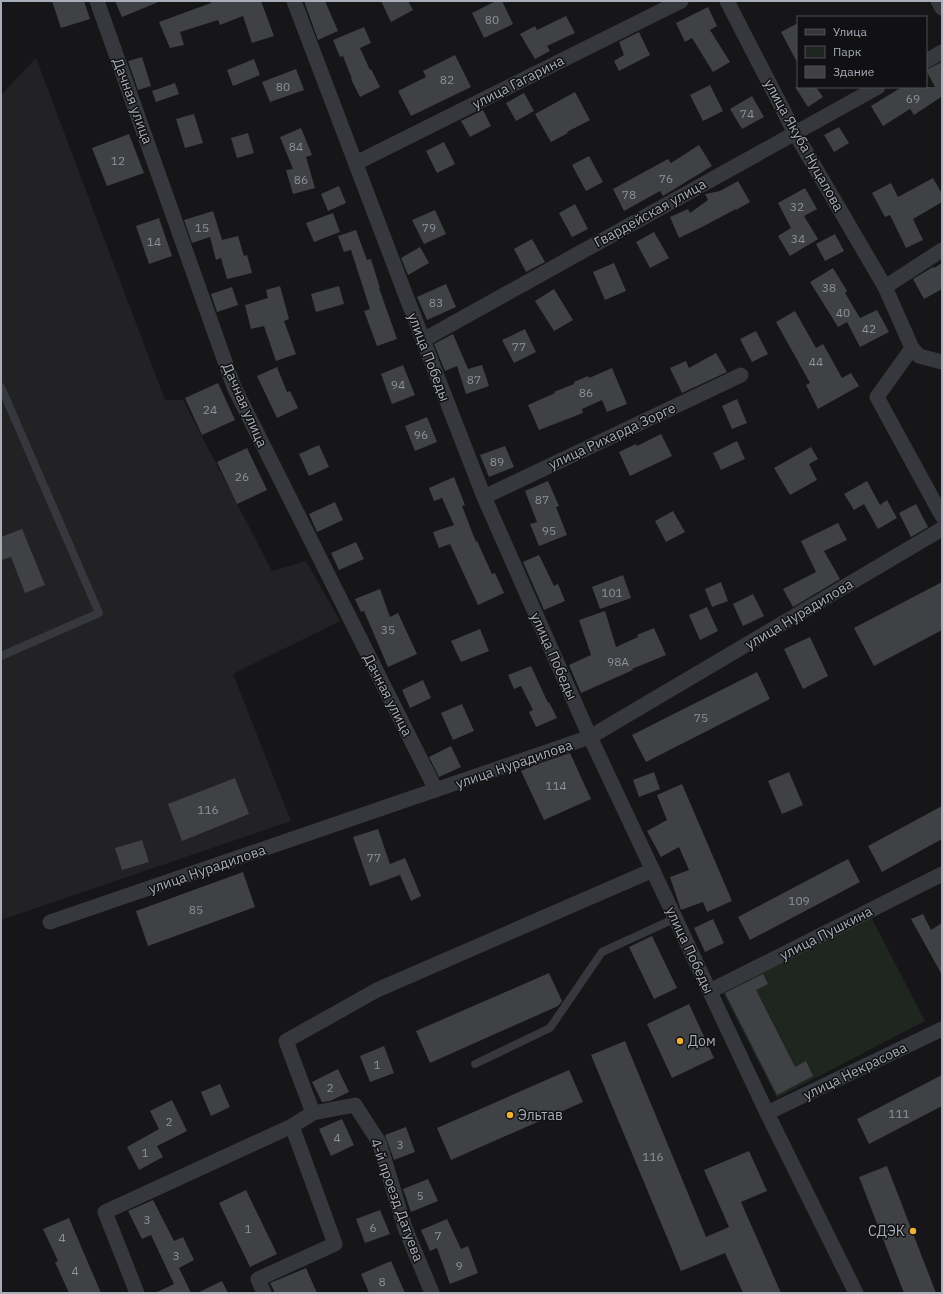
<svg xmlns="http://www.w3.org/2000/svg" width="943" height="1294" viewBox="0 0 943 1294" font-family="'IBM Plex Sans',sans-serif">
  <rect width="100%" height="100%" fill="#161618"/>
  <polygon fill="#222225" points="36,58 165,400 183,400 272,571 306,561 340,621 233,674 291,821 1,920 1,95"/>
  <polygon fill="#1e261f" points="871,917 925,1021 777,1098 723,993"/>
  <g fill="#404145">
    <polygon points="52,1 84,1 90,19 61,28"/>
    <polygon points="115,1 161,1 122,17"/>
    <polygon points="210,1 261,1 274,36 252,43 243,16 220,25 218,20 180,32 184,45 170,48 159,22 211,3"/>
    <polygon points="304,1 325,1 338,31 318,40"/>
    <polygon points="381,1 408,1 413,10 391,22"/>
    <polygon points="496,1 502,1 513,24 484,38 472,13"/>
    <polygon points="708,7 717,26 710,30 730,62 713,72 692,38 685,42 676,23"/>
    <polygon points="566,16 575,33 547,46 550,51 535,59 520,34 535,26 537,30"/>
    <polygon points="798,23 798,64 781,32"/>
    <polygon points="364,27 371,43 360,48 370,70 371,69 380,87 360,97 351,79 352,79 343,56 340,57 333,40"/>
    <polygon points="639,32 650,55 619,71 614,61 624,55 619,42"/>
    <polygon points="455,55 471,87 411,116 398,91 426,77 423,71"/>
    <polygon points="142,57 151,86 138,90 128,61"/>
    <polygon points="254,59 260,75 233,86 227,70"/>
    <polygon points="942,62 942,99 941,97 914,115 910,109 883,126 871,106 902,87 935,87 926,70"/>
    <polygon points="296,69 304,90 270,102 262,82"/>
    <polygon points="175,83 179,94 156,102 152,91"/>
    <polygon points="710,85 723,111 703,121 690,95"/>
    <polygon points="795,87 816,87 823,97 808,107"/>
    <polygon points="575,92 590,120 567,132 568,133 551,142 535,114"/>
    <polygon points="524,93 534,111 516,121 506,103"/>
    <polygon points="752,96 764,117 742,129 730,109"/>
    <polygon points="483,110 491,126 470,137 461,121"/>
    <polygon points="194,114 203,143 185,148 176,119"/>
    <polygon points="839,127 849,143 834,152 824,135"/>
    <polygon points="301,128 312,155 306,157 315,188 293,194 286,170 293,169 280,137"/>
    <polygon points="248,133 254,153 237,158 231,138"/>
    <polygon points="129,134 144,173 107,186 92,148"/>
    <polygon points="444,142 455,164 437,173 426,151"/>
    <polygon points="699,145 712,166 663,196 660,191 624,211 613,189 668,159 671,163"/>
    <polygon points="589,156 603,182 586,191 572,165"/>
    <polygon points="933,178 942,194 942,202 913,219 923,240 906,248 890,215 885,217 872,193 891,183 898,197"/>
    <polygon points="738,181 750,202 736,210 736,209 702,227 679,238 670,217 688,209 690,213 708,200 705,194 720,191"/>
    <polygon points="339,186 346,203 328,211 321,194"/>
    <polygon points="805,188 817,209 804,216 818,239 790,256 778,236 791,228 778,203"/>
    <polygon points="575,204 588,229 572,237 559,213"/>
    <polygon points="435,210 446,234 424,244 412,220"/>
    <polygon points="213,211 222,240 238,236 244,256 247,255 252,273 227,279 221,258 216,260 210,237 192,243 184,220"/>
    <polygon points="333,213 340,232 314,242 306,223"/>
    <polygon points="159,218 172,256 149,264 136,226"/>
    <polygon points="356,230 367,260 371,259 380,288 379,288 397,339 377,346 364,311 370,309 351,250 344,252 338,236"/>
    <polygon points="654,232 669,258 650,268 636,242"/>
    <polygon points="835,234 844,251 825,261 816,244"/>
    <polygon points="532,239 545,262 526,272 514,249"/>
    <polygon points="420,247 429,263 408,275 401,258"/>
    <polygon points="614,263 626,291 605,300 593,272"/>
    <polygon points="942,263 942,289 924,299 913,279 933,267 934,268"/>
    <polygon points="833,268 847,291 845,293 860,318 877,310 889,332 860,347 847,322 838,327 810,282"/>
    <polygon points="446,284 456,307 427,320 417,297"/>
    <polygon points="280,286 289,319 284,321 296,354 276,361 264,326 251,329 245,305 268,298 266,290"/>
    <polygon points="339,286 344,304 316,312 311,294"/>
    <polygon points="232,287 238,305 217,312 211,294"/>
    <polygon points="554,289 573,320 554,331 535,301"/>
    <polygon points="795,311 816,348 823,344 842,378 851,373 859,386 818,409 806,385 810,383 776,322"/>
    <polygon points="525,329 536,352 514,363 502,340"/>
    <polygon points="756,331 768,354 752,362 740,339"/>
    <polygon points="453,334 468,369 482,365 489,386 466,394 457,366 445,371 434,344"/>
    <polygon points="716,353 727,372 682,393 670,368 686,361 689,368"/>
    <polygon points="403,365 415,395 392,404 381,374"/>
    <polygon points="277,367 287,392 290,391 298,408 277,418 257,376"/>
    <polygon points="612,368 627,404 607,412 602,400 582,409 583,413 539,430 528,405 555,393 554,392 574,384 574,382 588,376 589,378"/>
    <polygon points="218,383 235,420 202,435 185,398"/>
    <polygon points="737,399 747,423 732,429 722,406"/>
    <polygon points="427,417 437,442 415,451 405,426"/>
    <polygon points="661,434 672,456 630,476 619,452 636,444 637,446"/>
    <polygon points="737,441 745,459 721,470 713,453"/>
    <polygon points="319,445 329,467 309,476 299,454"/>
    <polygon points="505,446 514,467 489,477 480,455"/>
    <polygon points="811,447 818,459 809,464 817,480 790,495 774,468"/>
    <polygon points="247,448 267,490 237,504 217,462"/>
    <polygon points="454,477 465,505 462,506 476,542 477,541 492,574 495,573 504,593 478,605 450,544 439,548 433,532 454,525 442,498 434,501 429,488"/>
    <polygon points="548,481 559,506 556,507 567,535 539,546 530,524 537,522 525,491"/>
    <polygon points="867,481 880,505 887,500 897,518 878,529 864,504 854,510 844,494"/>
    <polygon points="335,502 343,520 317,532 309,514"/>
    <polygon points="916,504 928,527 911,537 899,513"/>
    <polygon points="673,511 685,532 666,542 655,521"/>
    <polygon points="838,523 847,540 824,551 840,579 793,607 783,589 816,572 801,541"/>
    <polygon points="22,529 45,585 25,593 11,557 1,560 1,537"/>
    <polygon points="356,542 364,559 339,570 331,553"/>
    <polygon points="539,555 554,586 558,584 565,601 544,610 523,562"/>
    <polygon points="623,575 631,598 600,609 592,587"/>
    <polygon points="721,582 728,601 712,607 705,589"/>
    <polygon points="942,582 942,630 874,666 854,628"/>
    <polygon points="380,589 390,617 398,613 417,654 388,667 364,611 361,612 355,599"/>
    <polygon points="753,594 764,616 743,626 733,604"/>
    <polygon points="707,607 718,631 700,640 689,615"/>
    <polygon points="605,611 616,647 638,637 637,635 654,628 666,655 632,669 633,670 581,693 569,665 591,655 579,620"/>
    <polygon points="480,629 489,651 461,662 451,641"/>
    <polygon points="810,637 828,676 803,689 784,649"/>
    <polygon points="531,666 548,703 549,702 557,718 536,727 529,712 533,710 521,686 514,689 508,675"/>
    <polygon points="757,672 770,699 646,762 632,735"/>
    <polygon points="423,680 431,698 410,708 402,690"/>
    <polygon points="462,704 474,731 453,740 441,713"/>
    <polygon points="451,746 461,767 439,777 429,757"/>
    <polygon points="570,753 591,799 544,820 521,771 532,766"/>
    <polygon points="654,772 660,789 639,797 633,780"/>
    <polygon points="789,772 803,805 782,814 768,781"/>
    <polygon points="235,778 249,814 182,841 168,804"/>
    <polygon points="682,784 732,901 707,912 703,902 681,910 670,877 689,870 679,847 661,857 647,831 667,820 657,795"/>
    <polygon points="942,806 942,839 882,872 868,846"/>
    <polygon points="378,829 390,864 405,858 421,896 411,901 400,875 370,886 353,837"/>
    <polygon points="142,840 149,862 122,870 115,848"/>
    <polygon points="848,859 860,882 750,940 738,917"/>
    <polygon points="243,872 255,907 148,946 136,911"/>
    <polygon points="923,914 931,930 942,923 942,975 911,919"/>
    <polygon points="713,919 724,943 705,952 694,928"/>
    <polygon points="652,936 677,988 654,999 629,947"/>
    <polygon points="549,973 562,1001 558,1006 430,1063 416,1031"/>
    <polygon points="763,974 768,984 756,990 795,1067 806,1061 813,1076 777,1095 725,993"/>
    <polygon points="689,1004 714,1058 672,1078 647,1024"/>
    <polygon points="625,1041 706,1237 729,1227 704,1170 749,1151 767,1191 741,1202 781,1293 743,1293 725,1253 681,1271 591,1055"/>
    <polygon points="384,1046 394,1073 370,1082 360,1056"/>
    <polygon points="338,1069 349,1092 330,1101 322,1102 312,1082"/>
    <polygon points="569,1070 583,1102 451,1160 437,1128"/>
    <polygon points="942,1075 942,1106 869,1144 857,1119"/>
    <polygon points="220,1084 230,1107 211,1116 201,1092"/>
    <polygon points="172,1100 187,1131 157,1146 163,1157 139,1170 127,1147 159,1129 150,1111"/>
    <polygon points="342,1119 354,1145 331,1156 319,1129"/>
    <polygon points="406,1127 415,1152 394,1160 385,1135"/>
    <polygon points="887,1166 936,1293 904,1293 859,1177"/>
    <polygon points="428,1179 438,1201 411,1212 403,1189"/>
    <polygon points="246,1190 277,1254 250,1267 219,1203"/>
    <polygon points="153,1200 174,1241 183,1237 194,1260 179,1268 191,1293 155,1293 174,1284 151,1235 142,1239 128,1211"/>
    <polygon points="380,1210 390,1234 365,1243 356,1219"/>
    <polygon points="69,1218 80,1244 101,1293 69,1293 55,1262 58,1261 43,1229"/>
    <polygon points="447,1219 461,1249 468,1246 478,1273 450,1284 437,1248 430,1251 421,1230"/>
    <polygon points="391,1261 405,1293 369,1293 361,1274"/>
    <polygon points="306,1268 317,1293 275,1293 270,1283"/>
    <polygon points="222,1281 228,1293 197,1293"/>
  </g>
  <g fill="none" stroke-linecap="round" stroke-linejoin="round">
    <g stroke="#37383d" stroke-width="8">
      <polyline points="1,387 99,613 1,656"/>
      <polyline points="475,1064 550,1028 602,952 676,918"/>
    </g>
    <g stroke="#37383d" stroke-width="15">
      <polyline points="97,1 234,387 436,790"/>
      <polyline points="294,1 406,296 484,497 590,737 767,1113 856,1293"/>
      <polyline points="727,1 795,133 885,287 912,348 919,356 942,362"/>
      <polyline points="938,1 942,8"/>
      <polyline points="926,61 942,52"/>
      <polyline points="356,163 681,1"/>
      <polyline points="885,287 942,250"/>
      <polyline points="423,340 878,87"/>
      <polyline points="912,348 877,397 942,516"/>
      <polyline points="484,497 741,375"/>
      <polyline points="50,922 590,737 942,529"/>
      <polyline points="710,991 942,874"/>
      <polyline points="313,1113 355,1105 379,1142 405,1228 432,1293"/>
      <polyline points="767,1113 942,1029"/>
      <polyline points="137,1293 105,1212 292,1126 313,1113 286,1041 377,990 653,870"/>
      <polyline points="264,1293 258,1279 335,1244 292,1126"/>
    </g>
  </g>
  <g fill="#f2b134" stroke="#111113" stroke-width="1.5">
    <circle cx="680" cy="1041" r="4"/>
    <circle cx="510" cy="1115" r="4"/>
    <circle cx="913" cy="1231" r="4"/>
  </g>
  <g text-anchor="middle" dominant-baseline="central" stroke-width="3" stroke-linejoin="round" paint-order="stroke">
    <g font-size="12" fill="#8e929b">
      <text x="492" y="19">80</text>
      <text x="447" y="79">82</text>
      <text x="283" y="86">80</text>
      <text x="913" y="98">69</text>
      <text x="747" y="113">74</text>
      <text x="296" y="146">84</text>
      <text x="118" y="160">12</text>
      <text x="666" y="178">76</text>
      <text x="301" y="179">86</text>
      <text x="629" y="194">78</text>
      <text x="797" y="206">32</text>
      <text x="202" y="227">15</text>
      <text x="429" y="227">79</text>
      <text x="798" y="238">34</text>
      <text x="154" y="241">14</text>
      <text x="829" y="287">38</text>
      <text x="436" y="302">83</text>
      <text x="843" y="312">40</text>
      <text x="869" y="328">42</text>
      <text x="519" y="346">77</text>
      <text x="816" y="361">44</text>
      <text x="474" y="379">87</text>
      <text x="398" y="384">94</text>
      <text x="586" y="392">86</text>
      <text x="210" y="409">24</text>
      <text x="421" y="434">96</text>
      <text x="497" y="461">89</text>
      <text x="242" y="476">26</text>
      <text x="542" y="499">87</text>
      <text x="549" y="530">95</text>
      <text x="612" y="592">101</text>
      <text x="388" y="629">35</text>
      <text x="618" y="661">98А</text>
      <text x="701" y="717">75</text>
      <text x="556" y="785">114</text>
      <text x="208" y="809">116</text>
      <text x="374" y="857">77</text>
      <text x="799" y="900">109</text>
      <text x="196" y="909">85</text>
      <text x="377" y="1064">1</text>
      <text x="330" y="1087">2</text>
      <text x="899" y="1113">111</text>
      <text x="169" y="1121">2</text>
      <text x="337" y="1137">4</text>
      <text x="400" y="1144">3</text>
      <text x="145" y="1152">1</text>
      <text x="653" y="1156">116</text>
      <text x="420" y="1195">5</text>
      <text x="147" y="1219">3</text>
      <text x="373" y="1227">6</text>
      <text x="248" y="1228">1</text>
      <text x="438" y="1235">7</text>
      <text x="62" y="1237">4</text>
      <text x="176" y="1255">3</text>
      <text x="459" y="1265">9</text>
      <text x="75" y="1270">4</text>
      <text x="382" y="1281">8</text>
    </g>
    <g font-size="14" fill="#a8adb8" stroke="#111113">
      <text transform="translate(518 82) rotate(-27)">улица Гагарина</text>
      <text transform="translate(133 101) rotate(70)">Дачная улица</text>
      <text transform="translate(804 145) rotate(61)">улица Якуба Нуцалова</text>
      <text transform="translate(650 213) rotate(-29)">Гвардейская улица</text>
      <text transform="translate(429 357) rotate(69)">улица Победы</text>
      <text transform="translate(245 405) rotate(66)">Дачная улица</text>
      <text transform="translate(612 436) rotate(-25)">улица Рихарда Зорге</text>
      <text transform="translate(799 614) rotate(-31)">улица Нурадилова</text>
      <text transform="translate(554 656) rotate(66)">улица Победы</text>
      <text transform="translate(388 695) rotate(63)">Дачная улица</text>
      <text transform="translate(514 764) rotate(-19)">улица Нурадилова</text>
      <text transform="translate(207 869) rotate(-19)">улица Нурадилова</text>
      <text transform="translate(826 933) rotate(-27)">улица Пушкина</text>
      <text transform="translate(690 950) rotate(65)">улица Победы</text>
      <text transform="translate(855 1071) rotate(-26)">улица Некрасова</text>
      <text transform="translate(397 1200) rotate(70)">4-й проезд Датуева</text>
    </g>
    <g font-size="14" fill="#a8adb8" stroke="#111113" text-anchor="start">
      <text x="688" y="1041">Дом</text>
      <text x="518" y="1115">Эльтав</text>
      <text x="905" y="1231" text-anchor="end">СДЭК</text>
    </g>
  </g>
  <rect width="943" height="1294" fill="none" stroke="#a8adb8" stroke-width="4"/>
  <rect x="797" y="16" width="130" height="72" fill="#111113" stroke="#4d4f55"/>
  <rect x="805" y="29" width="20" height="6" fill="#37383d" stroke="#4d4f55"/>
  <text x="833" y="36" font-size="12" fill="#a8adb8">Улица</text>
  <rect x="805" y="46" width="20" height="12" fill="#1e261f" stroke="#4d4f55"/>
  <text x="833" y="56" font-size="12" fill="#a8adb8">Парк</text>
  <rect x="805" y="66" width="20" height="12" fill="#404145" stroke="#4d4f55"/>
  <text x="833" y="76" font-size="12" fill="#a8adb8">Здание</text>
</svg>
